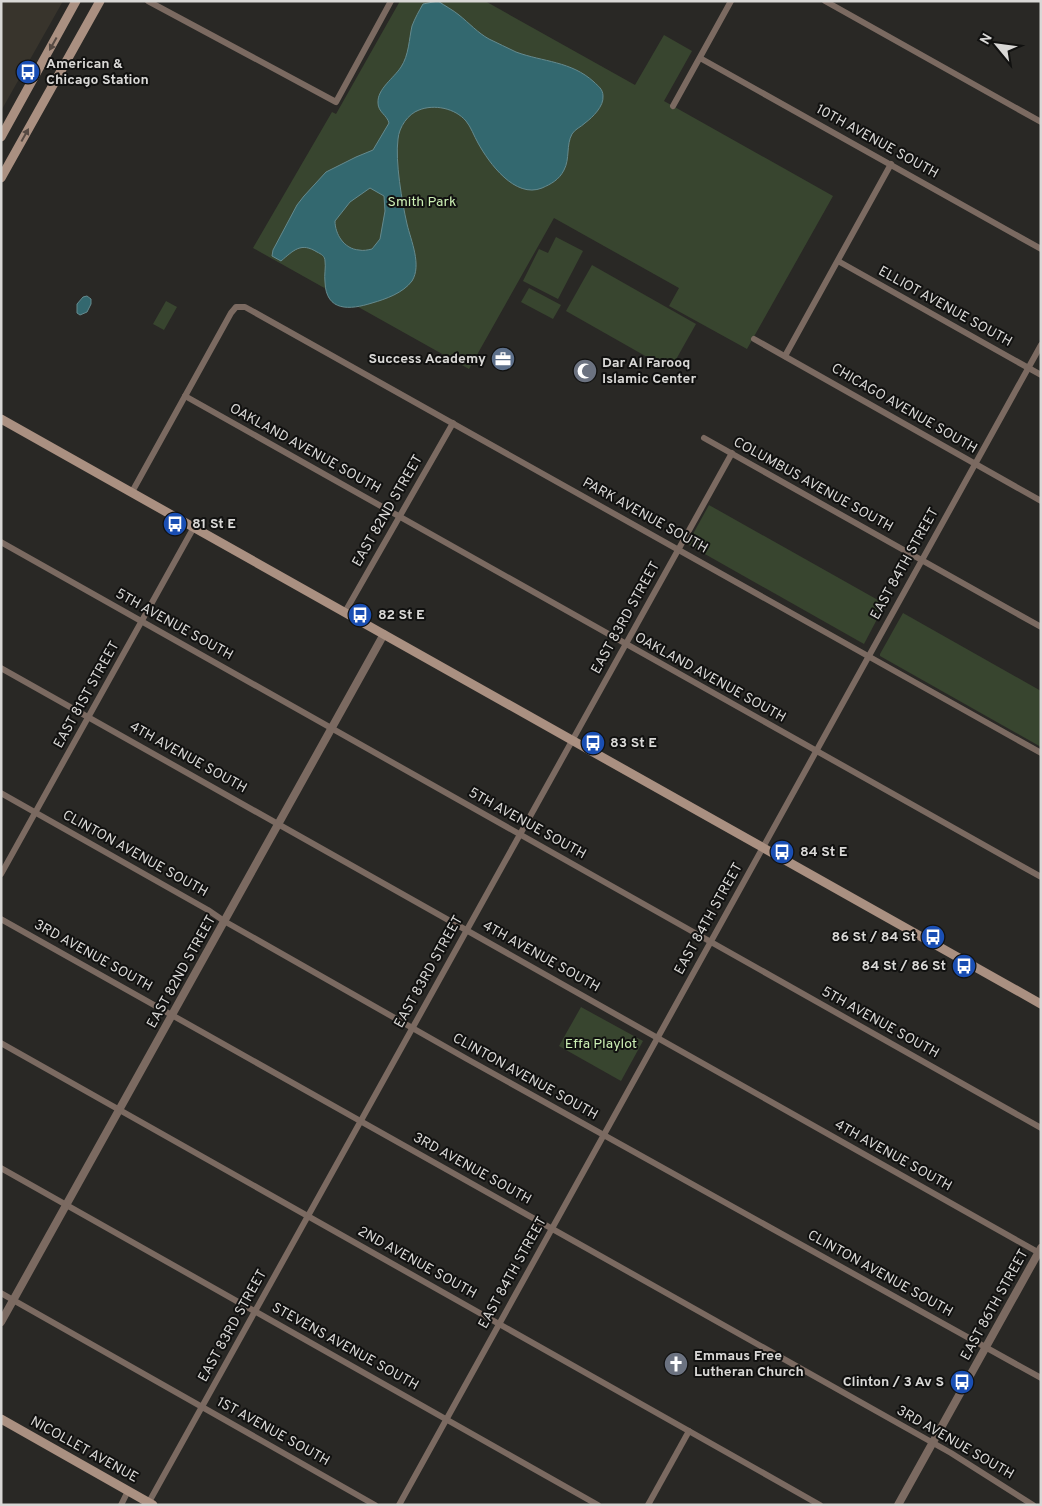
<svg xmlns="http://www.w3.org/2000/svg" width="1042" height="1506" viewBox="0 0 1042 1506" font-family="Overpass,sans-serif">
  <rect width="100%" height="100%" fill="#292825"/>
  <polygon fill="#38342c" points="1,1 63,1 1,111"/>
  <g fill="#38452f">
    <polygon points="400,1 485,1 635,85 664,35 692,51 664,101 833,196 747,349 669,306 679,288 554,218 469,369 253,248 332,112 336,114"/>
    <polygon points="556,237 583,251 558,299 523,281 539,249 548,253"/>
    <polygon points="592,265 696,324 670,370 566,311"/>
    <polygon points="529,288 561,305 553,319 521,302"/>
    <polygon points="166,301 177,307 164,330 153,324"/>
    <polygon points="709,505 885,604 864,644 689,545 688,543"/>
    <polygon points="903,613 1041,691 1041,747 880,656 880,654"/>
    <polygon points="581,1007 643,1041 621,1081 559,1046"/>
  </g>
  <g fill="#33686f" stroke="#658a8e" fill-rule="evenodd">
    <path d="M438,1C445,6 453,10 459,15C469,23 478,33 489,39C498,43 507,48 516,52C543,62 571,61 594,82C598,86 603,89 603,96C604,106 593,117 585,123C581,127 575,129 572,134C566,145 570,159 564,170C559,180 551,184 542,188C515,199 489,163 478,143C474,136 471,127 466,121C455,108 434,104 419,110C408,114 399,127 398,139C395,161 402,202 407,224C411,241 422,265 412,281C403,293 386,299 372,303C350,310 326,312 325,282C324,275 326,267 325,261C325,256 321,254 317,252C301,242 294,250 281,261L272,256L273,250L297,205L304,196L326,172L356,157L373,150L389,123C387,115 378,112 378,103C377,89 394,78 401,67C409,55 409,39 412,26C415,18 419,11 423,4ZM370,188L384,196L385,211L380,239L372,249C368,250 363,251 359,250C344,249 335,234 335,221L350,202Z"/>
    <polygon points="87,296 91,299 91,304 87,312 80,315 77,313 77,304 83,297"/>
  </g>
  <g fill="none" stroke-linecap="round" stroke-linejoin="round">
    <g stroke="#7b6a61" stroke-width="6">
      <polyline points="148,1 336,102 391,1"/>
      <polyline points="825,1 1041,122"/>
      <polyline points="700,58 1041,249"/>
      <polyline points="673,106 731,1"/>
      <polyline points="838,261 1041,375"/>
      <polyline points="754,339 1041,501"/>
      <polyline points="785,356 891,164"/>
      <polyline points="185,396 1041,877"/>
      <polyline points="704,438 1041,627"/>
      <polyline points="132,492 231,313 236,307 245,307 1041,753"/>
      <polyline points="1,542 1041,1128"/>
      <polyline points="345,612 453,423"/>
      <polyline points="1,668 1041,1254"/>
      <polyline points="1,793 208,910 224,921 467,1059 1041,1378"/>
      <polyline points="1,874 194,527"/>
      <polyline points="1,919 951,1453 1033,1505"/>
      <polyline points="1,1043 820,1505"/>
      <polyline points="1,1168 598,1505"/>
      <polyline points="1,1293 375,1505"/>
      <polyline points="149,1502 732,453"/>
      <polyline points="121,1505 128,1491"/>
      <polyline points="399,1505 1041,345"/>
      <polyline points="648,1505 689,1431"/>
    </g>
    <g stroke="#7b6a61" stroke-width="8">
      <polyline points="1,1322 384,634"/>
      <polyline points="898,1505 1041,1248"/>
    </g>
    <g stroke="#aa9081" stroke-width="9">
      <polyline points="1,137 76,1"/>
      <polyline points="1,178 100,1"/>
      <polyline points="1,419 1041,1004"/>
      <polyline points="1,1419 153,1505"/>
    </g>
  </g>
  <defs><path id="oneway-solid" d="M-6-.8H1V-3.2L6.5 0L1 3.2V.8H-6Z" transform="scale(1.25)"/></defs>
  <g fill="#564a43">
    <use href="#oneway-solid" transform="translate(53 44) rotate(119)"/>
    <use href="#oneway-solid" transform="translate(25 135) rotate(-61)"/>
  </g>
  <defs>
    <g id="bus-disc" transform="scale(1.25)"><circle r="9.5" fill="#1a4fb4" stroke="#111110"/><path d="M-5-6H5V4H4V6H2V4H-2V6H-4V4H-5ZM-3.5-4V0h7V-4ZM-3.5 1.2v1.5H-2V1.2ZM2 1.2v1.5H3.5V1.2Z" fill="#fff"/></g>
    <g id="office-disc" transform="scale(1.25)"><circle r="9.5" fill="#5c6f8a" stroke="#111110"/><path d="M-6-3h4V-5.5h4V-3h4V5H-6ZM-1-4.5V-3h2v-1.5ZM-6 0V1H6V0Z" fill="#fff"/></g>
    <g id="mosque-disc" transform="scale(1.25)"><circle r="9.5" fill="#6b7280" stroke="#111110"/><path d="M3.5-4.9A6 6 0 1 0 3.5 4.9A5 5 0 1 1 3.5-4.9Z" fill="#fff"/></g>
    <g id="church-disc" transform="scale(1.25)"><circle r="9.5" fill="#6b7280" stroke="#111110"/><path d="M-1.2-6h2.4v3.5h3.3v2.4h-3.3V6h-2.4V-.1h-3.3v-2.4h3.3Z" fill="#fff"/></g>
  </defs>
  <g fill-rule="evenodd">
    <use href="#bus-disc" x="28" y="72"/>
    <use href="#office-disc" x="503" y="359"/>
    <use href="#mosque-disc" x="585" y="371"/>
    <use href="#bus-disc" x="175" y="524"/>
    <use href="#bus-disc" x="360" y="615"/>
    <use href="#bus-disc" x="593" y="743"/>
    <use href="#bus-disc" x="782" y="852"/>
    <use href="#bus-disc" x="933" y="937"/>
    <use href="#bus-disc" x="964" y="966"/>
    <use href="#church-disc" x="676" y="1364"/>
    <use href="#bus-disc" x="962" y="1382"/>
  </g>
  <g text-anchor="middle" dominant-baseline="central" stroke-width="4" stroke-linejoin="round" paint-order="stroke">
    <g font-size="14" font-weight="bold" fill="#d9d8d6" stroke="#111110" text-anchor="start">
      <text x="46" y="64">American &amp;<tspan x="46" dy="16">Chicago Station</tspan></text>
      <text x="486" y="359" text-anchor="end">Success Academy</text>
      <text x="602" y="363">Dar Al Farooq<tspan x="602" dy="16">Islamic Center</tspan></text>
      <text x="192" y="524">81 St E</text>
      <text x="378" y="615">82 St E</text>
      <text x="610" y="743">83 St E</text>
      <text x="800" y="852">84 St E</text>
      <text x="916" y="937" text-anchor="end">86 St / 84 St</text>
      <text x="946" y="966" text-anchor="end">84 St / 86 St</text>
      <text x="694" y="1356">Emmaus Free<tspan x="694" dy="16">Lutheran Church</tspan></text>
      <text x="944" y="1382" text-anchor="end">Clinton / 3 Av S</text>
    </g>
    <g font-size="14" fill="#d9d8d6" stroke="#111110">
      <text transform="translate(877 142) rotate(29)">10TH AVENUE SOUTH</text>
      <text transform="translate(945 307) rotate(29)">ELLIOT AVENUE SOUTH</text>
      <text transform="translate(904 409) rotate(30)">CHICAGO AVENUE SOUTH</text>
      <text transform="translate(305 449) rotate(29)">OAKLAND AVENUE SOUTH</text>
      <text transform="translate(813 485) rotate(29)">COLUMBUS AVENUE SOUTH</text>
      <text transform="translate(388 511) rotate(-60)">EAST 82ND STREET</text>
      <text transform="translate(645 516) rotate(29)">PARK AVENUE SOUTH</text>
      <text transform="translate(905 564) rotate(-61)">EAST 84TH STREET</text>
      <text transform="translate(626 618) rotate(-61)">EAST 83RD STREET</text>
      <text transform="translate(174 625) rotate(29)">5TH AVENUE SOUTH</text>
      <text transform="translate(710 678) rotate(29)">OAKLAND AVENUE SOUTH</text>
      <text transform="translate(87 695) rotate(-61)">EAST 81ST STREET</text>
      <text transform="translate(188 758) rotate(29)">4TH AVENUE SOUTH</text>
      <text transform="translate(527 824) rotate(29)">5TH AVENUE SOUTH</text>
      <text transform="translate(135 854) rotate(29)">CLINTON AVENUE SOUTH</text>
      <text transform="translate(709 919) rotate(-61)">EAST 84TH STREET</text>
      <text transform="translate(93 956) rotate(29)">3RD AVENUE SOUTH</text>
      <text transform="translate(541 957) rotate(29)">4TH AVENUE SOUTH</text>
      <text transform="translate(182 972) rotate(-61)">EAST 82ND STREET</text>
      <text transform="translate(429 972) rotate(-61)">EAST 83RD STREET</text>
      <text transform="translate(880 1023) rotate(29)">5TH AVENUE SOUTH</text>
      <text transform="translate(525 1077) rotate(29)">CLINTON AVENUE SOUTH</text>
      <text transform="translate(893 1156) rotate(29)">4TH AVENUE SOUTH</text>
      <text transform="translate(472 1169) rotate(29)">3RD AVENUE SOUTH</text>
      <text transform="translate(417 1263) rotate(29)">2ND AVENUE SOUTH</text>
      <text transform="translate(513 1273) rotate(-61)">EAST 84TH STREET</text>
      <text transform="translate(880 1274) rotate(29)">CLINTON AVENUE SOUTH</text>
      <text transform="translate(995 1305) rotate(-61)">EAST 86TH STREET</text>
      <text transform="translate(233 1326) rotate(-61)">EAST 83RD STREET</text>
      <text transform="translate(345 1347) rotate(29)">STEVENS AVENUE SOUTH</text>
      <text transform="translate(273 1432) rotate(29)">1ST AVENUE SOUTH</text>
      <text transform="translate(955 1443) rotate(30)">3RD AVENUE SOUTH</text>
      <text transform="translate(84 1450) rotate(29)">NICOLLET AVENUE</text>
    </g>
    <g font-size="14" fill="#ccefb4" stroke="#111110">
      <text x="422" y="202">Smith Park</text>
      <text x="601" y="1044">Effa Playlot</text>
    </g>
  </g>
  <rect width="1042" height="1506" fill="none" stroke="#d9d8d6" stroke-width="5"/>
  <g transform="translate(997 45) rotate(299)" stroke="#111110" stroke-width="4" paint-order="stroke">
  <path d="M0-4L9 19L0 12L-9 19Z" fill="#d9d8d6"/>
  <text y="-8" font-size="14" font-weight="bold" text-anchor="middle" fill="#d9d8d6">N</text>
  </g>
</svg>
